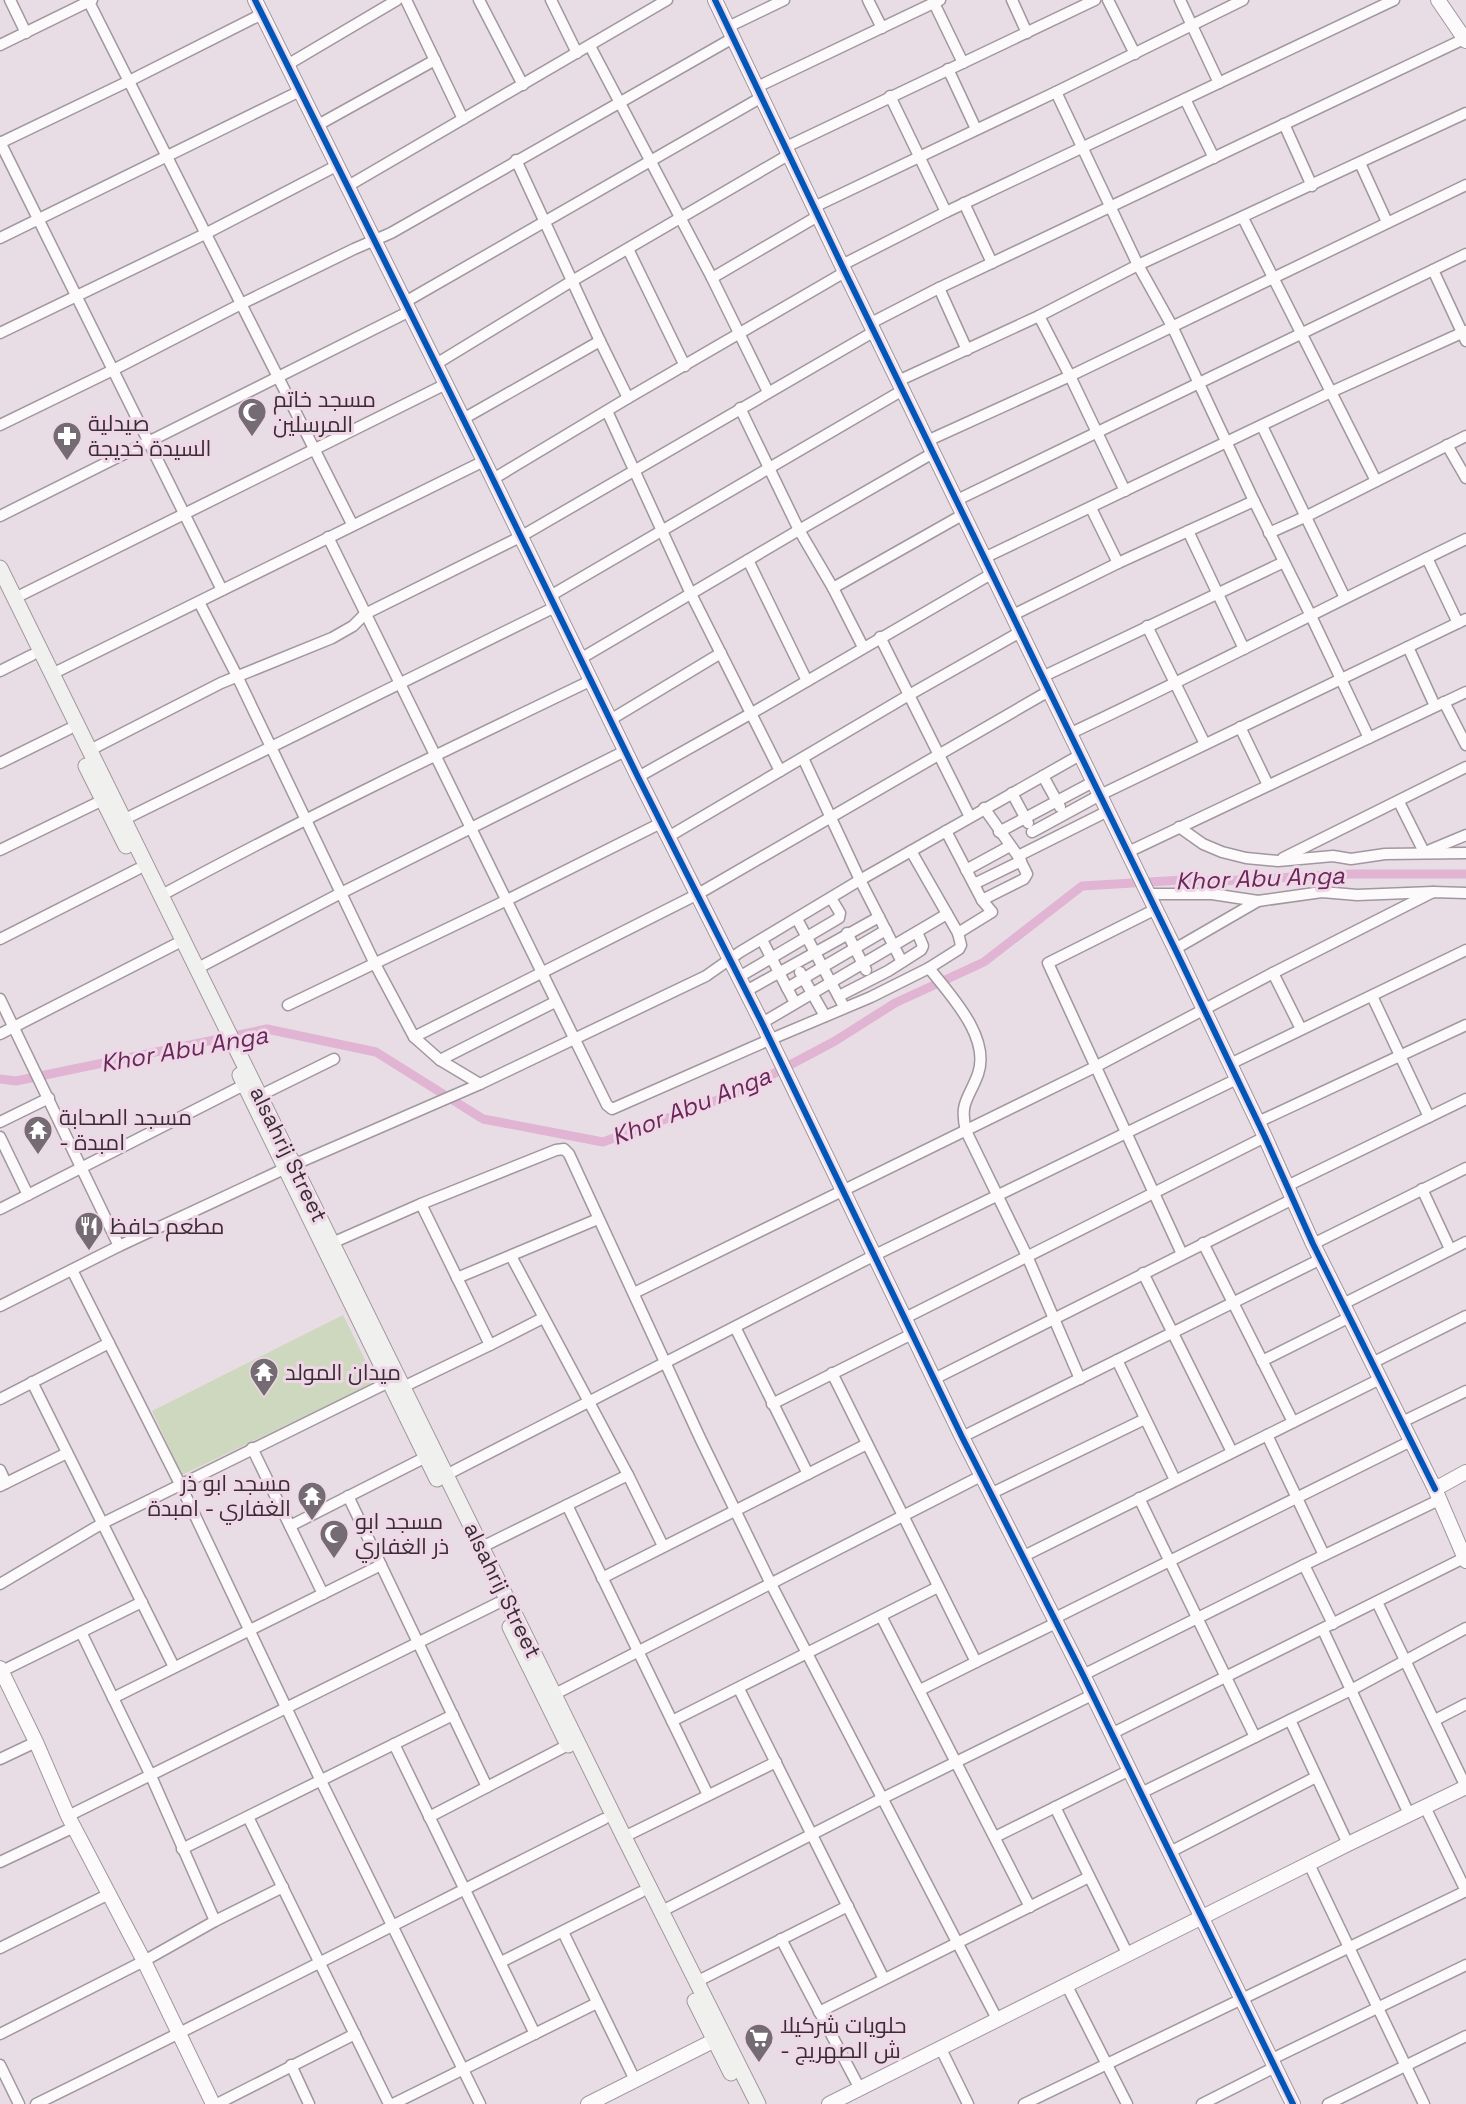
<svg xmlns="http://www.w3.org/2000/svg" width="1466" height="2104" viewBox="0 0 1466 2104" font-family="'Space Grotesk',Cairo,sans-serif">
  <rect width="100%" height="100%" fill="#e9dde5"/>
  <polygon fill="#cdd8be" points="343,1315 376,1382 182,1475 152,1411"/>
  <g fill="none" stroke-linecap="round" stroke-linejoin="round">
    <polyline stroke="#e0b4d2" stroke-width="9" points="0,1079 16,1081 267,1029 376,1052 483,1119 603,1142 739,1092 835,1041 895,1003 984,962 1082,886 1183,880 1218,881 1351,874 1466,874"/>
    <g stroke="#a1979e" stroke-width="13">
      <g id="minor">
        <polyline points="10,0 26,33"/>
        <polyline points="88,0 352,524"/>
        <polyline points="406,0 463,119"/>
        <polyline points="479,0 523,85"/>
        <polyline points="551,0 577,53"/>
        <polyline points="868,0 882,28"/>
        <polyline points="1012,0 1027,33"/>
        <polyline points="1108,0 1135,54"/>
        <polyline points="1180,0 1219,83"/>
        <polyline points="934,3 963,63"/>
        <polyline points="728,27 784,0"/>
        <polyline points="0,45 92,0"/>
        <polyline points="590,46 712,278 768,392"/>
        <polyline points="287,65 397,0"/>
        <polyline points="948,69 976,129"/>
        <polyline points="757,87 940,0"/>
        <polyline points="1056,92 1138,265 1172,326 1254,501 1311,616 1369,738"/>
        <polyline points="890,96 946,212"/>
        <polyline points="1185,99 1214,158"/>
        <polyline points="1284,124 1312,186"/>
        <polyline points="318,125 435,60"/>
        <polyline points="0,142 222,590"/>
        <polyline points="0,143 129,81 262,14"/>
        <polyline points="786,147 1095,0"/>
        <polyline points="516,160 600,341 628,398"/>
        <polyline points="1360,163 1387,222"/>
        <polyline points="348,186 667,0"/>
        <polyline points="964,203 992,263"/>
        <polyline points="814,207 1056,92 1243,0"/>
        <polyline points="1243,218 1376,481"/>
        <polyline points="0,238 300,91"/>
        <polyline points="628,249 685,366"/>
        <polyline points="842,265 946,212 1394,0"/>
        <polyline points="1433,270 1466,341"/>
        <polyline points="712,278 818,216"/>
        <polyline points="939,288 967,350"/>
        <polyline points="405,302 762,97"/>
        <polyline points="1039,316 1070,376 1125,491"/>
        <polyline points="871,323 939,288 1464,39"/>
        <polyline points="0,333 205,234 338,165"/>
        <polyline points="436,364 572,281 790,154"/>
        <polyline points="898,381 1039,316 1138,265 1466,113"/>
        <polyline points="740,408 799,530 833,588 863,647"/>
        <polyline points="607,411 691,594 780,771"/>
        <polyline points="463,419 600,341"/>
        <polyline points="0,425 113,370 241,304 354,249 391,233 733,38"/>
        <polyline points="1262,426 1345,598"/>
        <polyline points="927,441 1070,376 1466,185"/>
        <polyline points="1447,445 1466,478"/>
        <polyline points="493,479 628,398 845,272"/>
        <polyline points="957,500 1466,254"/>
        <polyline points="1091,508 1118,563"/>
        <polyline points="0,516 410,311"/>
        <polyline points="1188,531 1244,649"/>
        <polyline points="1269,533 1307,516 1466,436"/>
        <polyline points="328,537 607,1105 612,1109 769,1040 871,997 929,968 959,949 961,945 958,933 911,851"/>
        <polyline points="986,557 1331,392 1466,331"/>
        <polyline points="1427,558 1458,623"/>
        <polyline points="748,560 807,681"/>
        <polyline points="833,588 964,514"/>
        <polyline points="550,596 903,390"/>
        <polyline points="15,598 446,384"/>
        <polyline points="199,602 237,676 375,964 414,1037 440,1060 480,1084"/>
        <polyline points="1013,615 1118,563 1254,501"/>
        <polyline points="1147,626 1205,744"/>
        <polyline points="880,637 970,817"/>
        <polyline points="1408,647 1435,706"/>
        <polyline points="580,659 799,530 933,453"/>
        <polyline points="0,671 32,655"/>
        <polyline points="52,674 484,461"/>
        <polyline points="1042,677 1284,562"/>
        <polyline points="1444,702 1466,745"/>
        <polyline points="610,720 721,653"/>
        <polyline points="1240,727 1268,785"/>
        <path d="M1069,734C1203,671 1333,603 1466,539"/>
        <polyline points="90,750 221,683 332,638 353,626 365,614 520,537 875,331"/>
        <polyline points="803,758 860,880 902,962"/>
        <polyline points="0,763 69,729"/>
        <polyline points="1043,776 1060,807"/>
        <polyline points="638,777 752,713 993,573"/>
        <polyline points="1012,793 1028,823"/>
        <polyline points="1399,802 1424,852"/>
        <polyline points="125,819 555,607"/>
        <polyline points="1179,827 1203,844 1222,852 1246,858 1278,861 1333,856 1351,859 1385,854 1466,853"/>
        <polyline points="946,831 982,900 992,912 958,933"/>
        <polyline points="999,832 1093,782"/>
        <polyline points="1032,832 1100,795 1466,619"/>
        <polyline points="668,837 909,695 1022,631"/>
        <polyline points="0,850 103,800"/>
        <polyline points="1430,850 1466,835"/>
        <polyline points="1128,852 1466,692"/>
        <polyline points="1018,856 1108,811"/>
        <polyline points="1283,858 1466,767"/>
        <polyline points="966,870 1010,846"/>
        <polyline points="974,884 1021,861"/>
        <polyline points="1149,894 1212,894 1258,901 1322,892 1357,895 1433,892 1466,893"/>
        <path d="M162,895C302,819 446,750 590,681"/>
        <polyline points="982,900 1024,879 1027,874 1018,856 984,808"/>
        <polyline points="1156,909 1048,963 1182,1254"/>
        <polyline points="797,919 842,1003"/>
        <polyline points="847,933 866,970"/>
        <polyline points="0,939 138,869"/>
        <polyline points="762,940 795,1003"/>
        <polyline points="1175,949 1258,901"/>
        <polyline points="198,968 341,893 625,751"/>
        <path d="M929,968C950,995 991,1037 978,1074C969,1099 959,1102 966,1131L1027,1256L1080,1379"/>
        <polyline points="800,972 825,1016"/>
        <polyline points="1273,973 1301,1029"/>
        <polyline points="739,977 839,918 840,913 831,898"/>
        <polyline points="787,988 886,930"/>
        <polyline points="746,991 879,917"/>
        <polyline points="839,996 888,971 921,950 923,946 917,932"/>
        <polyline points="1372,996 1429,1117"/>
        <polyline points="0,999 119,1246"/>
        <polyline points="288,1005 505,901 661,823"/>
        <polyline points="762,1023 947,914"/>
        <polyline points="0,1034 176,944"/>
        <polyline points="414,1037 698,894 1049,691"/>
        <polyline points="440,1060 555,1002"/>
        <polyline points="1230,1064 1466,950"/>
        <polyline points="261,1095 334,1059"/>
        <polyline points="0,1122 49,1098"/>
        <polyline points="1258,1122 1466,1025"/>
        <polyline points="0,1137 28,1195"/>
        <polyline points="1287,1186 1466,1099"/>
        <polyline points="1422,1189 1450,1249"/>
        <polyline points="421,1204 490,1345 543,1318"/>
        <polyline points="0,1209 244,1085"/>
        <polyline points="332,1243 421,1204 556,1150 564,1149 569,1154 700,1438 771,1584 997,2019"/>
        <polyline points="1203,1243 1293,1422"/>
        <polyline points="1313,1244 1466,1168"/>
        <polyline points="511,1256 628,1475 663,1546"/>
        <polyline points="72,1270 180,1484 321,1781 480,2104"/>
        <polyline points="1143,1273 1232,1452"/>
        <polyline points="457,1278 598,1219"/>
        <polyline points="634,1293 1095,1067 1273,973 1433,892"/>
        <polyline points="1343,1304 1466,1242"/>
        <polyline points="0,1306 119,1246 284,1169 480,1084 706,976 740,952 860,880 1080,755"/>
        <polyline points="905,1318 1265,1137"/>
        <polyline points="735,1327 808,1474"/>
        <polyline points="1117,1360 1175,1480"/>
        <polyline points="1262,1361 1350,1317"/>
        <polyline points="1372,1363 1466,1316"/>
        <polyline points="832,1373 976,1662 1056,1623"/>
        <polyline points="934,1379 1293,1199"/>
        <polyline points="32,1382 174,1667"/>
        <polyline points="403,1387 490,1345"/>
        <polyline points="0,1399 109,1343"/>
        <polyline points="772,1404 912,1334"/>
        <polyline points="1402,1422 1466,1391"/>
        <polyline points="1267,1435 1324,1555"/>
        <polyline points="962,1437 1321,1259"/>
        <polyline points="252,1448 323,1594"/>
        <polyline points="0,1470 6,1483"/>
        <polyline points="446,1475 875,1255 1237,1079"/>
        <polyline points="0,1486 67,1453"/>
        <polyline points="990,1494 1145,1419"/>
        <polyline points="348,1496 487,1787"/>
        <polyline points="1139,1498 1255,1737"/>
        <polyline points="567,1505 708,1795"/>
        <polyline points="290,1526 426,1457"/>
        <polyline points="482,1547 628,1475"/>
        <polyline points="1022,1557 1380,1379"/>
        <polyline points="1304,1565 1333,1624"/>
        <polyline points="602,1578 867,1444"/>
        <polyline points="0,1584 103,1523 389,1382"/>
        <polyline points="1377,1602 1466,1787"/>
        <polyline points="881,1616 1030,1907"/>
        <polyline points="1053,1619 1411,1441"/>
        <polyline points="1323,1630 1409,1814"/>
        <polyline points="81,1632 151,1776 215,1921"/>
        <polyline points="0,1672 142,1602"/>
        <polyline points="1083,1675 1304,1565 1439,1500"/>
        <polyline points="739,1689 884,1979"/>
        <polyline points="920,1690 976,1662"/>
        <polyline points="555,1694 981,1476"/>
        <polyline points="113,1698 381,1565"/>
        <polyline points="1290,1720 1348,1844"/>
        <polyline points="1435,1720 1466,1704"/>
        <polyline points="672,1721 938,1587"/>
        <polyline points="1111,1734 1466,1557"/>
        <polyline points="394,1744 535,2034"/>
        <polyline points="0,1759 36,1742"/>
        <polyline points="1141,1793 1351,1690 1466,1628"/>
        <polyline points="1055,1807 1128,1955"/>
        <polyline points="1425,1807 1466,1891"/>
        <polyline points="68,1816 498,1603"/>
        <polyline points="248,1817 389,2104"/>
        <polyline points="429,1817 568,1745"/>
        <polyline points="624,1837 776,1762"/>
        <polyline points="995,1837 1130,1770"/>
        <polyline points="182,1849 453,1715"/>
        <polyline points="1170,1852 1316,1777"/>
        <polyline points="0,1862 74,1827"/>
        <polyline points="1309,1864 1424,2104"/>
        <polyline points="662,1911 883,1798 1092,1695"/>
        <polyline points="563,1932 635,2080"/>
        <polyline points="781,1939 860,2089"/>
        <polyline points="0,1948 109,1894"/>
        <polyline points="501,1962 641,1892"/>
        <polyline points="696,1982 848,1906"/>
        <polyline points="1067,1986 1127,2104"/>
        <polyline points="819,2012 1089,1877"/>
        <polyline points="0,2034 144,1961 215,1921 283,1887"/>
        <polyline points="941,2049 968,2104"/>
        <polyline points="1272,2059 1466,1965"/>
        <polyline points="0,2065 19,2104"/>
        <polyline points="291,2065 309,2104"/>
        <path d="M36,2104C226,2011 415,1914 604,1819"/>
        <polyline points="217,2104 355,2034"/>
        <polyline points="393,2104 597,2003"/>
        <polyline points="1024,2104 1466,1891"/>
        <polyline points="1202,2104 1275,2067"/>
        <polyline points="1328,2104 1466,2036"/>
      </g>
    </g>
    <g stroke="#a1979e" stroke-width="16">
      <g id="tertiary">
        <polyline points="255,0 484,461 638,777 762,1023 962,1437 1083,1675 1293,2104"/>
        <polyline points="715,0 845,272 1175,949 1265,1137 1313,1244 1435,1489"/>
        <polyline points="1438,0 1466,41"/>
        <polyline points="1466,1472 1435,1489 1466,1561"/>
        <polyline points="0,1668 36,1742 68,1816 144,1961 213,2104"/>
        <polyline points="588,2104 723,2036"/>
        <polyline points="829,2104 1348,1844 1466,1787"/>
      </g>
    </g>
    <g stroke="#a1979e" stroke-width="17">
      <g id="secondary">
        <polyline points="0,568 624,1837 758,2104"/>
        <polyline points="86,766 126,846"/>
        <polyline points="240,1075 437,1479"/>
        <polyline points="510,1627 568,1745"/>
        <polyline points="695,2001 731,2073"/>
      </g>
    </g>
    <use href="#minor" stroke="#fcfafb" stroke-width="10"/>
    <use href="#tertiary" stroke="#fcfafb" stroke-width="14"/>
    <use href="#secondary" stroke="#f0f1ee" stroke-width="15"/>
    <g stroke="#efd7e7" stroke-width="10">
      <g id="cycleway">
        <polyline points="255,0 484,461 638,777 762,1023 962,1437 1083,1675 1293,2104"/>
        <polyline points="715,0 845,272 1175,949 1265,1137 1313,1244 1435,1489"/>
      </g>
    </g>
    <use href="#cycleway" stroke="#0057b8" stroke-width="6"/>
  </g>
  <defs>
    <g id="mosque-pin" transform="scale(1.5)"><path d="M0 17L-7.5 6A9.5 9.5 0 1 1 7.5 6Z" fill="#756b72" stroke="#efd7e7"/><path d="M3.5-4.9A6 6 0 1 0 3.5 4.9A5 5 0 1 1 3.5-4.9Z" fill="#fff"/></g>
    <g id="pharmacy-pin" transform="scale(1.5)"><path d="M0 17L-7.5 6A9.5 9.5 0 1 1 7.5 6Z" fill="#756b72" stroke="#efd7e7"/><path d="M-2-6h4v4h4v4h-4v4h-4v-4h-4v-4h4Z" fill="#fff"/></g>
    <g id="temple-pin" transform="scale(1.5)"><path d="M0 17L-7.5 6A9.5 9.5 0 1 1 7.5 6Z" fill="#756b72" stroke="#efd7e7"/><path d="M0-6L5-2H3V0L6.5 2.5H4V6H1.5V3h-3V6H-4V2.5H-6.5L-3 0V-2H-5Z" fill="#fff"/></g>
    <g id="restaurant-pin" transform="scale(1.5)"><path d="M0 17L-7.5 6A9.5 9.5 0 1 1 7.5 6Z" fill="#756b72" stroke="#efd7e7"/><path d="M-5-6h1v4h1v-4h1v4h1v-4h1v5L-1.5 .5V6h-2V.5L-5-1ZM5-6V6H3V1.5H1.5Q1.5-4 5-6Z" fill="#fff"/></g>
    <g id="supermarket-pin" transform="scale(1.5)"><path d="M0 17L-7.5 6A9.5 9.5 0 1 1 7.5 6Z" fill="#756b72" stroke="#efd7e7"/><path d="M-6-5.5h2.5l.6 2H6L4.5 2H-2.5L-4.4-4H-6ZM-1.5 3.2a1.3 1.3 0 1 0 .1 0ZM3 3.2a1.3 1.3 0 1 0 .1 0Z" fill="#fff"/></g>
  </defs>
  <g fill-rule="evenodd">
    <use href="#mosque-pin" x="252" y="412"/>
    <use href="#pharmacy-pin" x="67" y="436"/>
    <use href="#temple-pin" x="38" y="1130"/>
    <use href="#restaurant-pin" x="89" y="1226"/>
    <use href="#temple-pin" x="264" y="1372"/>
    <use href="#temple-pin" x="312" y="1496"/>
    <use href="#mosque-pin" x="334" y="1534"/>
    <use href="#supermarket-pin" x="759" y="2038"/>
  </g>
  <g text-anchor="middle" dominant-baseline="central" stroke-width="6" stroke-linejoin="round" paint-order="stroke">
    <g font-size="22" fill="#372e34" stroke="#efd7e7" text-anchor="start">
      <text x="273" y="399">مسجد خاتم<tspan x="273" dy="25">المرسلين</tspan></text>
      <text x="88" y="423">صيدلية<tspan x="88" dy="25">السيدة خديجة</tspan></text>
      <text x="59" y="1117">مسجد الصحابة<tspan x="59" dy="25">- امبدة</tspan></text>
      <text x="110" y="1226">مطعم حافظ</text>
      <text x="285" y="1372">ميدان المولد</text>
      <text x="291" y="1483" text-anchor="end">مسجد ابو ذر<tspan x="291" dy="25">الغفاري - امبدة</tspan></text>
      <text x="355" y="1521">مسجد ابو<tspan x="355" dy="25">ذر الغفاري</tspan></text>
      <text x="780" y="2025">حلويات شركيلا<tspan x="780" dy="25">- ش الصهريج</tspan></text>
    </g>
    <g font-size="22" fill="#372e34" stroke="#efd7e7">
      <text transform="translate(289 1154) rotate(64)">alsahrij Street</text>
      <text transform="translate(503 1590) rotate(64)">alsahrij Street</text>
    </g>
    <g font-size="24" font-style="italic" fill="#6a2759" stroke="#efd7e7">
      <text transform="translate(1260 878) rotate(-2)">Khor Abu Anga</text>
      <text transform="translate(184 1049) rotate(-10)">Khor Abu Anga</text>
      <text transform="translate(691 1106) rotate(-22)">Khor Abu Anga</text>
    </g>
  </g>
</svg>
